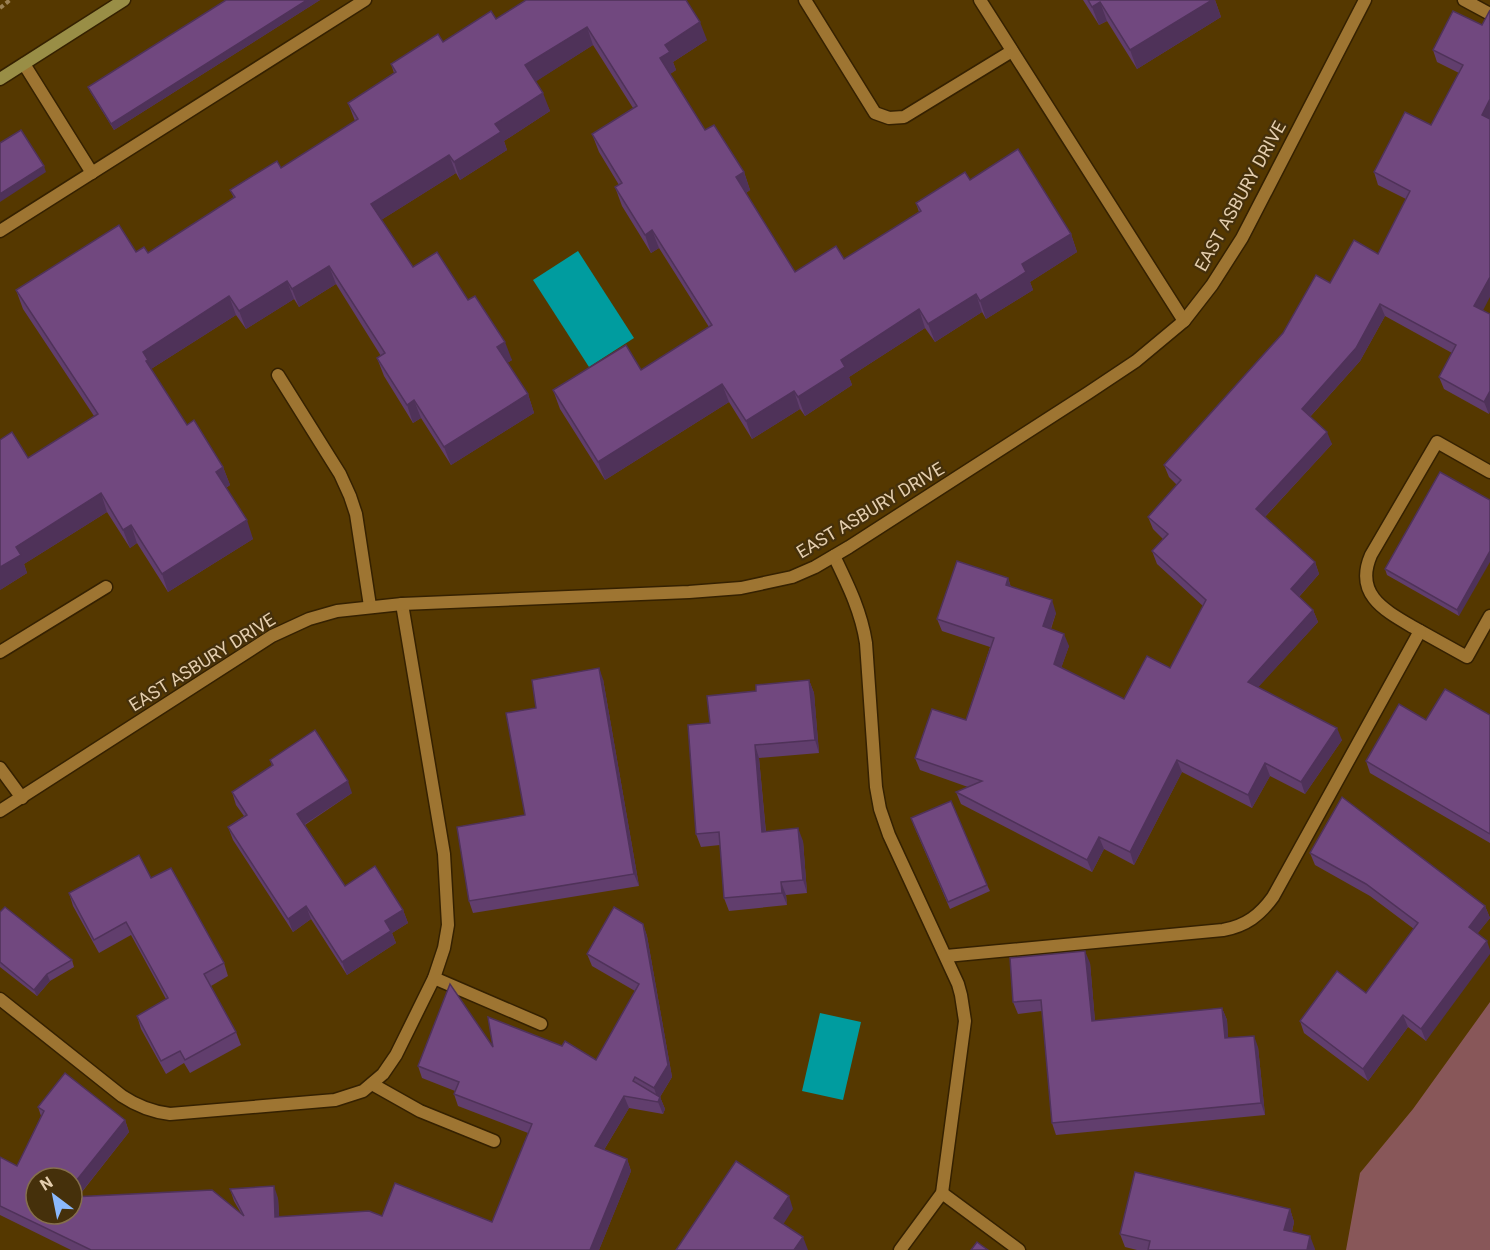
<svg xmlns="http://www.w3.org/2000/svg" width="1490" height="1250" viewBox="0 0 1490 1250" font-family="Roboto,sans-serif">
  <rect width="100%" height="100%" fill="#553800"/>
  <polygon fill="#885759" points="1490,1002 1490,1250 1346,1250 1360,1173 1413,1109"/>
  <g fill="#009c9f">
    <polygon points="578,251 634,338 589,367 533,280"/>
    <polygon points="820,1013 861,1022 843,1100 802,1091"/>
  </g>
  <g fill="none" stroke-linecap="round" stroke-linejoin="round">
    <g stroke="#352100" stroke-width="15">
      <g id="lane">
        <polyline points="805,0 875,113 889,118 904,117 1012,51"/>
        <polyline points="980,0 1184,321"/>
        <polyline points="1464,0 1490,14"/>
        <polyline points="24,64 92,173"/>
        <polyline points="0,231 365,0"/>
        <polyline points="278,375 340,474 350,496 356,514 370,606"/>
        <path d="M1490,472L1437,442L1371,555C1354,594 1384,610 1413,627C1431,637 1449,647 1467,657L1490,616"/>
        <path d="M834,556C848,585 861,611 866,643L876,787L880,809L889,835L958,984L961,995L965,1021L942,1193L900,1250"/>
        <polyline points="0,652 106,587"/>
        <polyline points="0,768 22,798"/>
        <path d="M946,956L1223,930C1246,926 1260,915 1273,897L1420,631"/>
        <polyline points="434,978 541,1024"/>
        <path d="M0,999L122,1096C137,1106 153,1112 170,1114L335,1100L363,1091L383,1074L396,1055L434,978L444,948L448,925L444,854L402,604"/>
        <polyline points="372,1084 420,1111 494,1141"/>
        <polyline points="942,1193 1019,1250"/>
      </g>
    </g>
    <g stroke="#352100" stroke-width="15">
      <polyline id="street" points="0,811 272,636 309,619 337,611 402,604 689,592 741,588 792,577 815,567 849,547 1088,393 1136,361 1184,321 1212,285 1242,238 1365,0"/>
    </g>
    <g stroke="#352100" stroke-width="15">
      <polyline id="secondary" points="0,79 124,0"/>
    </g>
    <polyline stroke="#9a8054" stroke-width="4" stroke-dasharray="4.5 3" stroke-linecap="butt" points="0,8 10,0"/>
    <use href="#lane" stroke="#9e7532" stroke-width="12"/>
    <use href="#street" stroke="#9e7532" stroke-width="12"/>
    <use href="#secondary" stroke="#998e46" stroke-width="12"/>
  </g>
  <g fill="#613e6d">
    <polygon points="226,0 320,0 114,130 91,93 88,87"/>
    <polygon points="1083,0 1215,0 1221,17 1137,69 1107,21 1099,25"/>
    <polygon points="496,19 707,40 673,62 676,70 670,74 705,130 744,172 750,190 746,193 795,272 844,259 919,212 916,203 970,180 1071,234 1077,252 1030,282 1033,290 986,319 982,312 935,342 925,328 849,377 852,385 805,416 800,409 752,439 729,402 605,480 560,409 553,390 641,370 709,327 659,248 651,253 622,206 615,187 619,185 599,152 592,134 633,108 593,45 536,81 550,111 504,141 507,150 460,180 456,173 381,220 413,267 468,300 512,360 507,363 528,394 534,413 451,465 421,418 413,423 384,376 377,358 381,356 336,284 299,307 294,299 246,329 236,315 151,369 187,425 223,467 230,485 226,488 253,539 168,592 137,543 130,548 107,512 24,564 27,573 0,590 94,416 23,309 16,290 136,252 148,253 234,198 230,190 281,168 355,121 348,103 394,73 391,64"/>
    <polygon points="1482,25 1483,310 1489,414 1444,389 1439,377 1452,353 1385,316 1360,361 1310,417 1332,444 1265,517 1315,562 1319,574 1299,597 1313,610 1318,622 1258,687 1342,740 1305,794 1270,776 1252,808 1182,772 1134,865 1104,849 1092,872 961,804 956,792 968,787 920,770 915,758 966,720 990,647 942,631 937,619 1008,578 1011,587 1056,613 1051,629 1069,646 1061,668 1124,699 1170,668 1203,606 1157,564 1152,551 1163,539 1153,529 1148,517 1177,485 1169,477 1164,465 1330,283 1378,254 1406,199 1378,185 1374,172 1431,125 1459,73 1437,62 1433,50"/>
    <polygon points="1440,472 1459,616 1387,575 1385,569"/>
    <polygon points="603,679 639,886 473,913 469,901 525,815 536,708"/>
    <polygon points="809,680 814,693 819,753 759,758 766,832 803,841 807,893 786,895 787,905 729,911 724,898 720,845 701,847 696,834 710,723 756,691"/>
    <polygon points="1490,715 1490,843 1370,773 1366,761 1426,720"/>
    <polygon points="270,760 352,793 305,825 345,886 403,910 408,923 392,933 396,943 347,975 311,919 293,932 233,840 228,827 244,816 236,805 232,792 272,766"/>
    <polygon points="913,824 987,885 990,891 950,909"/>
    <polygon points="1310,853 1485,906 1490,918 1477,934 1426,1041 1408,1027 1368,1081 1304,1033 1300,1021 1366,993 1414,929 1370,896 1315,865"/>
    <polygon points="151,878 224,963 228,976 211,986 236,1032 241,1045 190,1073 184,1063 166,1074 141,1029 137,1016 166,999 131,935 99,953 73,906 69,893"/>
    <polygon points="0,912 72,960 74,967 50,981 37,996 0,967"/>
    <polygon points="643,924 647,936 672,1077 660,1097 665,1109 663,1114 629,1108 604,1150 627,1159 631,1171 599,1250 71,1250 0,1215 0,1157 17,1166 41,1116 38,1107 125,1120 129,1132 78,1197 241,1213 234,1201 230,1189 278,1198 279,1217 382,1216 492,1222 528,1133 458,1106 454,1094 455,1091 422,1078 418,1066 493,1047 596,1060 635,991 592,966 587,954"/>
    <polygon points="1090,963 1095,1021 1222,1008 1227,1020 1228,1038 1258,1047 1265,1115 1056,1135 1052,1123 1042,1011 1018,1014 1013,1002"/>
    <polygon points="1290,1209 1294,1222 1292,1232 1315,1249 1315,1250 1137,1250 1125,1247 1120,1234"/>
  </g>
  <g fill="#4f3259">
    <polygon points="307,0 320,0 114,130 111,124"/>
    <polygon points="1212,0 1215,0 1221,17 1137,69 1130,50"/>
    <polygon points="1100,2 1107,21 1099,25 1092,7"/>
    <polygon points="700,22 707,40 673,62 676,70 667,76 660,58 665,45"/>
    <polygon points="587,27 593,45 532,84 525,65"/>
    <polygon points="543,93 550,111 504,141 507,150 460,180 454,162 495,124"/>
    <polygon points="1490,99 1490,120 1482,115"/>
    <polygon points="449,155 456,173 378,222 371,204"/>
    <polygon points="44,166 46,172 0,202 0,194"/>
    <polygon points="744,172 750,190 743,195 736,177"/>
    <polygon points="652,230 659,248 651,253 645,235"/>
    <polygon points="1071,234 1077,252 1030,282 1033,290 986,319 980,301 1022,264"/>
    <polygon points="329,266 336,284 299,307 292,289"/>
    <polygon points="1490,277 1490,297 1479,318 1474,306"/>
    <polygon points="287,281 294,299 246,329 239,311"/>
    <polygon points="976,294 982,312 935,342 928,324"/>
    <polygon points="229,296 236,315 151,369 153,380 143,352"/>
    <polygon points="1380,304 1385,316 1360,361 1306,421 1302,409"/>
    <polygon points="919,309 925,328 849,377 852,385 805,416 798,397 841,360"/>
    <polygon points="505,342 512,360 504,365 497,347"/>
    <polygon points="722,384 729,402 605,480 598,462"/>
    <polygon points="794,391 800,409 752,439 746,421"/>
    <polygon points="1490,391 1490,412 1489,414 1484,402"/>
    <polygon points="528,394 534,413 451,465 444,447"/>
    <polygon points="414,400 421,418 413,423 407,405"/>
    <polygon points="1327,432 1332,444 1261,521 1256,509"/>
    <polygon points="223,467 230,485 222,490 216,472"/>
    <polygon points="101,493 107,512 24,564 27,573 0,590 0,567 16,547"/>
    <polygon points="247,520 253,539 168,592 162,574"/>
    <polygon points="131,525 137,543 130,548 123,530"/>
    <polygon points="1490,551 1490,562 1459,616 1457,610"/>
    <polygon points="1315,562 1319,574 1295,601 1291,589"/>
    <polygon points="1008,578 1012,591 1006,585"/>
    <polygon points="1052,600 1056,613 1047,639 1043,626"/>
    <polygon points="1313,610 1318,622 1252,694 1248,682"/>
    <polygon points="1064,634 1069,646 1058,677 1054,664"/>
    <polygon points="599,668 603,679 639,886 634,874"/>
    <polygon points="809,680 814,693 819,753 815,740"/>
    <polygon points="1337,728 1342,740 1305,794 1301,782"/>
    <polygon points="755,745 759,758 767,845 762,832"/>
    <polygon points="1177,760 1182,772 1134,865 1130,852"/>
    <polygon points="1265,763 1270,776 1252,808 1248,795"/>
    <polygon points="348,781 352,793 302,826 297,814"/>
    <polygon points="798,828 803,841 807,893 803,880"/>
    <polygon points="1099,837 1104,849 1092,872 1087,860"/>
    <polygon points="781,882 786,895 787,905 782,893"/>
    <polygon points="306,906 311,919 293,932 288,919"/>
    <polygon points="1485,906 1490,918 1473,939 1469,927"/>
    <polygon points="403,910 408,923 392,933 396,943 347,975 342,962 385,921"/>
    <polygon points="643,924 647,936 672,1077 658,1100 654,1088"/>
    <polygon points="1487,941 1490,950 1490,954 1426,1041 1421,1029"/>
    <polygon points="1085,951 1090,963 1096,1033 1092,1021"/>
    <polygon points="47,974 50,981 37,996 34,990"/>
    <polygon points="1222,1008 1227,1020 1229,1050 1225,1038"/>
    <polygon points="1403,1015 1408,1027 1368,1081 1363,1069"/>
    <polygon points="1254,1036 1258,1047 1265,1115 1261,1103"/>
    <polygon points="624,1096 629,1108 599,1158 595,1146"/>
    <polygon points="660,1097 665,1109 663,1114 658,1102"/>
    <polygon points="125,1120 129,1132 72,1204 72,1186"/>
    <polygon points="627,1159 631,1171 599,1250 590,1250"/>
    <polygon points="274,1186 278,1198 280,1229 275,1217"/>
    <polygon points="789,1196 793,1209 779,1231 774,1218"/>
    <polygon points="1290,1209 1294,1222 1289,1243 1284,1230"/>
    <polygon points="1310,1236 1315,1249 1315,1250 1307,1250"/>
    <polygon points="803,1237 808,1250 794,1250"/>
  </g>
  <g fill="#71487f" stroke="#4f3259" stroke-width="1.5">
    <polygon points="226,0 307,0 111,124 88,87"/>
    <polygon points="526,0 686,0 700,22 665,45 670,52 660,58 705,130 714,125 744,172 736,177 795,272 836,246 844,259 921,211 916,203 965,172 970,180 1018,149 1071,234 1022,264 1026,272 980,301 976,294 928,324 919,309 841,360 845,367 798,397 794,391 746,421 722,384 598,462 553,390 626,345 641,370 712,325 652,230 645,235 615,187 622,183 592,134 637,106 587,27 525,65 543,93 495,124 501,132 454,162 449,155 371,204 413,267 437,252 468,300 475,296 505,342 497,347 528,394 444,447 414,400 407,405 377,358 385,353 329,266 292,289 287,281 239,311 229,296 143,352 148,360 146,361 187,425 194,420 223,467 216,472 247,520 162,574 131,525 123,530 101,493 16,547 21,555 0,567 0,440 12,432 28,458 98,414 16,290 119,225 136,252 144,247 148,253 235,197 230,190 277,161 281,168 358,119 348,103 396,72 391,64 438,34 443,42 491,11 496,19"/>
    <polygon points="1088,0 1212,0 1130,50 1100,2 1092,7"/>
    <polygon points="1490,10 1490,99 1482,115 1490,119 1490,277 1474,306 1490,314 1490,391 1484,402 1439,377 1456,345 1380,304 1356,348 1302,409 1327,432 1256,509 1315,562 1291,589 1313,610 1248,682 1337,728 1301,782 1265,763 1248,795 1177,760 1130,852 1099,837 1087,860 956,792 982,781 915,758 932,709 966,720 994,638 937,619 957,561 1008,578 1006,585 1052,600 1043,626 1064,634 1054,664 1124,699 1147,656 1170,668 1206,600 1152,551 1168,534 1148,517 1181,480 1164,465 1283,333 1316,275 1330,283 1354,240 1378,254 1410,191 1374,172 1405,112 1431,125 1463,65 1433,50 1453,11 1482,25"/>
    <polygon points="21,130 44,166 0,194 0,143"/>
    <polygon points="1440,472 1490,500 1490,551 1457,610 1385,569"/>
    <polygon points="599,668 634,874 469,901 457,827 525,815 506,713 536,708 532,680"/>
    <polygon points="809,680 815,740 755,745 762,832 798,828 803,880 781,882 782,893 724,898 719,832 696,834 688,725 710,723 707,696 756,691 756,685"/>
    <polygon points="1445,689 1490,715 1490,834 1366,761 1399,704 1426,720"/>
    <polygon points="315,730 348,781 297,814 345,886 375,866 403,910 385,921 391,931 342,962 306,906 288,919 228,827 247,815 232,792 273,765 270,760"/>
    <polygon points="1342,797 1485,906 1469,927 1487,941 1421,1029 1403,1015 1363,1069 1300,1021 1337,971 1366,993 1418,923 1366,884 1310,853"/>
    <polygon points="951,801 987,885 948,902 911,818"/>
    <polygon points="139,855 151,878 171,868 224,963 204,974 236,1032 185,1060 180,1051 161,1061 137,1016 168,998 126,922 94,940 69,893"/>
    <polygon points="5,907 72,960 47,974 34,990 0,962 0,912"/>
    <polygon points="614,907 643,924 668,1065 654,1088 635,1077 633,1081 660,1097 658,1102 624,1096 595,1146 627,1159 590,1250 91,1250 0,1206 0,1157 17,1166 44,1111 38,1107 65,1073 125,1120 72,1186 72,1178 36,1178 36,1214 72,1214 72,1197 212,1190 244,1216 230,1189 274,1186 275,1217 369,1211 382,1216 395,1183 492,1222 532,1124 454,1094 459,1082 418,1066 450,984 493,1047 488,1017 562,1046 565,1041 596,1060 639,984 587,954"/>
    <polygon points="1085,951 1092,1021 1222,1008 1225,1038 1254,1036 1261,1103 1052,1123 1041,1000 1013,1002 1010,958"/>
    <polygon points="736,1161 789,1196 774,1218 803,1237 794,1250 676,1250"/>
    <polygon points="1135,1172 1290,1209 1284,1230 1310,1236 1307,1250 1148,1250 1150,1241 1120,1234"/>
    <polygon points="977,1242 988,1250 971,1250"/>
  </g>
  <g text-anchor="middle" dominant-baseline="central" stroke-width="4.5" stroke-linejoin="round" paint-order="stroke">
    <g font-size="18" fill="#e4ceae" stroke="#45300b">
      <text transform="translate(1240 196) rotate(-61)">EAST ASBURY DRIVE</text>
      <text transform="translate(870 510) rotate(-31)">EAST ASBURY DRIVE</text>
      <text transform="translate(202 662) rotate(-32)">EAST ASBURY DRIVE</text>
    </g>
  </g>
  <g transform="translate(54 1196) rotate(328)"><circle r="28" fill="#45300b" stroke="#856f4c" stroke-width="1.5"/>
  <path d="M0-4.5L10 22L0 15L-10 22Z" fill="#8bb9fc"/>
  <text y="-9" font-size="16" font-weight="bold" text-anchor="middle" fill="#e4ceae">N</text>
  </g>
</svg>
